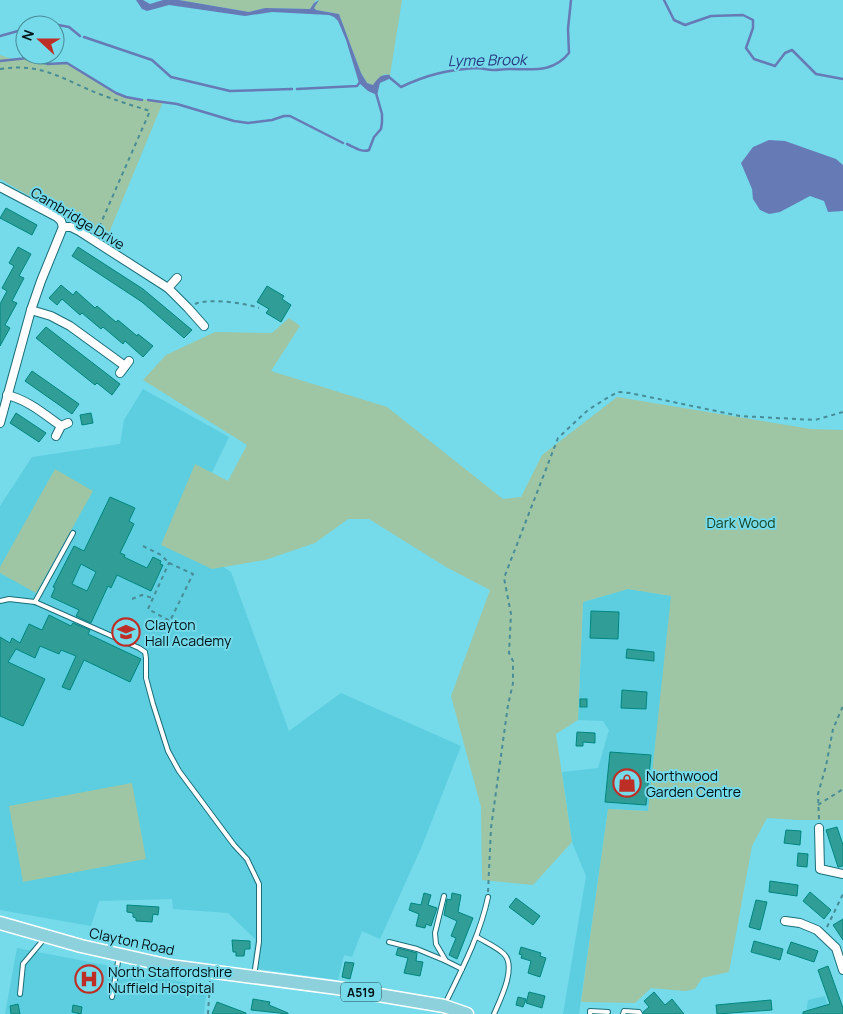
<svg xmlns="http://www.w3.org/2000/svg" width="843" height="1014" viewBox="0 0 843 1014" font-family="Manrope,sans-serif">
  <rect width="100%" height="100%" fill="#75daea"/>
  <g fill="#5ccedf">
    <polygon points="143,389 229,437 180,539 231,572 289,731 341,693 461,746 422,846 380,939 362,931 352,957 344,955 338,980 252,968 255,939 228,913 173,909 172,899 99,901 91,926 0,910 0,506 32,457 120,444 124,420"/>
    <polygon points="628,589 672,596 648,811 608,809 579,1014 563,1014 586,876 572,842 562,772 598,768 609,730 603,721 578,720 583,602"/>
    <polygon points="17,948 105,965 126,972 207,986 204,1013 203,1014 5,1014"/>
    <polygon points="825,996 830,1014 806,1014 808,1000"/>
  </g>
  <g fill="#9ec6a4">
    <polygon points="179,0 316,0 310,9 265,8 249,12"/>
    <polygon points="319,0 402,0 390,75 384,74 373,85 367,83 361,73 339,14 316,10 314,8"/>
    <polygon points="0,55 15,60 28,58 48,64 67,63 116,93 126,97 163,102 106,240 0,179"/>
    <polygon points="289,318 300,326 271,371 387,407 503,499 521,497 542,455 617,397 811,429 843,430 843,820 798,820 767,818 752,846 729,972 702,978 695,989 685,991 651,988 635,1003 581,1002 608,809 648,811 671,596 628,589 583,602 578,720 556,734 572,842 533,885 482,880 481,807 451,696 490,590 446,567 369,519 348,519 315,543 265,560 212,569 161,545 195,464 228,481 247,445 143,380 166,355 215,332 272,333"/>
    <polygon points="55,469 93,491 36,593 0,573 0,567"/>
    <polygon points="132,783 146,859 23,882 9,806"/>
  </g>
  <g fill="#667bb6">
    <path d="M136,0H143L150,4L163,0H179L249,12L265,8L310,9L314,3L319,0L314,8L316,10L339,14L361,73L367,83L373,85C378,78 381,74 390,75L389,79L380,83L377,95L368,91L359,83L346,40L338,21L334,17L329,15L272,12L245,16L169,5L147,11L142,9Z"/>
    <polygon points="769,140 785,141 836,159 843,165 843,211 828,212 824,201 810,196 780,212 769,214 760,210 753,199 752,189 741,163 753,147"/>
  </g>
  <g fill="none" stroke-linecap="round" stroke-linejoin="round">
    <g stroke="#667bb6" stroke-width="2.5">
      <polyline points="664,0 674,20 685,25 711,16 743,15 753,20 753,28 746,48 754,59 775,66 785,53 792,50 816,74 843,79"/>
      <polyline points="37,25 48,23 69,27 80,36"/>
      <polyline points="0,36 25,29"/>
      <polyline points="84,37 152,60 171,77 230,91 292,89"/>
      <polyline points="0,61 28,58 48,64 67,63 116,93 126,97 142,100"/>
      <path d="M387,77H389L401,87C426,75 447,70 475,68C481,68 488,70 494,70C499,70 504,69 509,69C533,69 553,73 569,53L568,29L571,0"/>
      <polyline points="297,89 357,86 361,81"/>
      <polyline points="148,100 177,104 234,121 248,123 272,120 284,116 290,116 343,143"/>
      <path d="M347,144C354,147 362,153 369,150L374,137L381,129L382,122V114L376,93"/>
    </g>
  </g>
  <g fill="#309d96" stroke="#00867f" fill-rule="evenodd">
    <polygon points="6,208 37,225 32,235 0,218"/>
    <polygon points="18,247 31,254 19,276 24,278 12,301 17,303 5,325 10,328 0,346 0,304 7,291 2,288 14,266 9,263"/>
    <polygon points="78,247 143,289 192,330 184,338 142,302 72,256"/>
    <polygon points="61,285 73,295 76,291 95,308 97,306 116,322 118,320 137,336 138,334 153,346 143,357 125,341 123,344 103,327 101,329 82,313 80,315 62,299 57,305 49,298"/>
    <polygon points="267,286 284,296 282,299 291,305 281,322 266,313 269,309 257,302"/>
    <polygon points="46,327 120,384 112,395 97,383 95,385 36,338"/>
    <polygon points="32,371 79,404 72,414 25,381"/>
    <polygon points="16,413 46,433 39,442 10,423"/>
    <polygon points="91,413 93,423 82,425 80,415"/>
    <path d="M110,497L135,508L129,521L134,524L120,553L125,555L124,557L147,568L153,557L161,561L160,564L163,565L151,591L117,575L111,588L108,586L91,623L76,616L79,610L51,597L55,588L53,587L74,546L84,551ZM81,564L96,572L87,591L72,584Z"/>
    <polygon points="591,611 619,612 618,639 590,638"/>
    <polygon points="49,615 71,626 73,623 90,630 88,634 141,659 130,682 84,660 70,690 62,687 76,656 61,650 59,654 40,646 35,658 16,649 8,662 45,679 23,726 0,716 0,637 10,643 12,638 20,643 29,624 42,630"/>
    <polygon points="627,649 654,652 654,661 626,658"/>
    <polygon points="622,690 647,692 646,709 621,708"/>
    <rect x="580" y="699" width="7" height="8"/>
    <polygon points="577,732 595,733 595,743 583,742 583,746 576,746"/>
    <polygon points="610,752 651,755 646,805 605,802"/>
    <polygon points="837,827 843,845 843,866 838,867 826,830"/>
    <polygon points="786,830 801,831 800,845 784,843"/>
    <polygon points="798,853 808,854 807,867 797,866"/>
    <polygon points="770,881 798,885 797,896 769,892"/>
    <polygon points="810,892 831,910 824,919 803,901"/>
    <polygon points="424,893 431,895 428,905 437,908 431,926 426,924 425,928 416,926 419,914 409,910 411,903 421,905"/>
    <polygon points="452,893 461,895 458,912 473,918 457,959 449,955 456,938 451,936 457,921 444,915 447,899 451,900"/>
    <polygon points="516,898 540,916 533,925 509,907"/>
    <polygon points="756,900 767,902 760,930 749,927"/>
    <polygon points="127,905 159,907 158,915 153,914 152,922 136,921 136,918 133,917 133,913 127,912"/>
    <polygon points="843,919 843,940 833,925"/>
    <polygon points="232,940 250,941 250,949 245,949 244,956 236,956 236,952 233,952"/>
    <polygon points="754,941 783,949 780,960 751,952"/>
    <polygon points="791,942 818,951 814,962 787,953"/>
    <polygon points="521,947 541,953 540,956 546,958 540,977 528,973 531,961 521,958 522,955 519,954"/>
    <polygon points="398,948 417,953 416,961 423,962 420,976 404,973 408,958 396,955"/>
    <polygon points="345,962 354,963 350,979 342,977"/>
    <polygon points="828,966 843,1008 843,1014 803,1014 803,1012 830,1004 818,970"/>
    <polygon points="529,992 545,996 542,1008 526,1003"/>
    <polygon points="654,992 665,1005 672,999 684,1014 644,1014 643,1012 649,1007 644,1001"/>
    <polygon points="518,997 526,999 523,1007 516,1005"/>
    <polygon points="253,999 270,1002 269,1005 288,1013 288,1014 251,1010"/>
    <polygon points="771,1000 772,1010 717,1014 716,1005"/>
    <polygon points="217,1002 246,1013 246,1014 212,1014"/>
    <polygon points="18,1004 20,1014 11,1014 10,1006"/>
    <polygon points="73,1005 82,1007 81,1014 72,1012"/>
  </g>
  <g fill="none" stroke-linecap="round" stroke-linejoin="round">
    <g stroke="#1a6e79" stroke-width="6">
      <g id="lane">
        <polyline points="0,601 9,599 35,602 139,648 145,652 146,658 146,678 153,704 168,751 179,771 234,845 247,859 259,884 259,942 254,976"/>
        <polyline points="35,602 73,533"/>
        <polyline points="444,896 435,933 436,944 446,961 462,969"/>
        <path d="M477,937C485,942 497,947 504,954C517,967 500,1000 494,1014"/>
        <polyline points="389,942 417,949 446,961"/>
        <polyline points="20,994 23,964 44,939"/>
        <polyline points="112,997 119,956"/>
        <path d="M445,1004C462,969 480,935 488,897"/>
        <polyline points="590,1014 590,1011 608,1012"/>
        <polyline points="623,1014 624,1011 639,1012 640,1014"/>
      </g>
    </g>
    <g stroke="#1a6e79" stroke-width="10">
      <g id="street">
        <polyline points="0,187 57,217 61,221 63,227 71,227 79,231 168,288 188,308 204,326"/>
        <polyline points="168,288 177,278"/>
        <polyline points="31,310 51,316 70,326 125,366"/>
        <polyline points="120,373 129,361"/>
        <path d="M7,395C28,400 44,414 61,426"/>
        <polyline points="0,423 31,310 41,281 63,227"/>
        <polyline points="56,436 61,426 68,423"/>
        <polyline points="819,828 820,869 843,874"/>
        <polyline points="785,921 800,923 817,930 836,948 843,970"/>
      </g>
    </g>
    <g stroke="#fff" stroke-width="15">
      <polyline id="primary" points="0,923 81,946 170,966 337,988 444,1006 467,1014"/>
    </g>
    <g stroke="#488c97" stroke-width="2" stroke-dasharray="4 4" stroke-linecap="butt">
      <path d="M0,69C43,62 65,81 102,95C118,101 134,106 150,111L97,232"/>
      <path d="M195,304C209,298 245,303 259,308"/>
      <polyline points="143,546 161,555 169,563"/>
      <polygon points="169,563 193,574 170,621 148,609"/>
      <polyline points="132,599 142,595 153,598"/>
      <polyline points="818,805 843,789"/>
      <polyline points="819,819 818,794 826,766 833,729 843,706"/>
      <polyline points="488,892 491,828 508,705 513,683 513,661 509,653 511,614 504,578 558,438 588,410 607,398 618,392 630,393 740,416 815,420 843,412"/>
      <polyline points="827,927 843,894"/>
      <polyline points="208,1014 210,981"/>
    </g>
    <use href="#lane" stroke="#fff" stroke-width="4"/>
    <use href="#street" stroke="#fff" stroke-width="8"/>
    <use href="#primary" stroke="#8cd1dc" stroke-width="12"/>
  </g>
  <defs>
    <g id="school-ring" transform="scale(1.4375)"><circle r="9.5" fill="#75daea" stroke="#bd2f26" stroke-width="1.5"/><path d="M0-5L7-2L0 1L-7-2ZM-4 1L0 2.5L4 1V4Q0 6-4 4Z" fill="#bd2f26"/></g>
    <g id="shop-ring" transform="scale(1.4375)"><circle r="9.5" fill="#75daea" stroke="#bd2f26" stroke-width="1.5"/><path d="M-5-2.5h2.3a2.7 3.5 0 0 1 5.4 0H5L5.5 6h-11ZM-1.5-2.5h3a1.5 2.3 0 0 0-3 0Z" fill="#bd2f26"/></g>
    <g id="hospital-ring" transform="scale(1.4375)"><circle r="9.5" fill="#75daea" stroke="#bd2f26" stroke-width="1.5"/><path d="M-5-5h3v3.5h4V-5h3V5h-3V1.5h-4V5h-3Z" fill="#bd2f26"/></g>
  </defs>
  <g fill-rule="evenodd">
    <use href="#school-ring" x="126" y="632"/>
    <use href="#shop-ring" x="627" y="783"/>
    <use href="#hospital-ring" x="89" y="979"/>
  </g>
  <g text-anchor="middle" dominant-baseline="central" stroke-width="4" stroke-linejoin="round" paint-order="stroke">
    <rect fill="#75daea" stroke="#234e55" stroke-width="1" x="341" y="982.5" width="40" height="19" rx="4"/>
    <g font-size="12" font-weight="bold" fill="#001215">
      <text x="361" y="992">A519</text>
    </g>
    <g font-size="14" fill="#001215" stroke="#75daea">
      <text transform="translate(78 218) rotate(31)">Cambridge Drive</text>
      <text transform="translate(132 941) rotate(12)">Clayton Road</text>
    </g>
    <g font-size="14" fill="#164221" stroke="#75daea">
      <text x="741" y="522">Dark Wood</text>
    </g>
    <g font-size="14" fill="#001215" stroke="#75daea" text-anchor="start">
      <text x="145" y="624">Clayton<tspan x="145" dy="16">Hall Academy</tspan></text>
      <text x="646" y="775">Northwood<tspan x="646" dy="16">Garden Centre</tspan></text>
      <text x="108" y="971">North Staffordshire<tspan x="108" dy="16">Nuffield Hospital</tspan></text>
    </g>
    <g font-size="15" font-style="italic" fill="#253881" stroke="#75daea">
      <text transform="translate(487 60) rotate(-1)">Lyme Brook</text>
    </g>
  </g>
  <g transform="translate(40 40) rotate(291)"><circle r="24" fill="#75daea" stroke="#468a95"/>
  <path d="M0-4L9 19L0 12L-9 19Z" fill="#bd2f26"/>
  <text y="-8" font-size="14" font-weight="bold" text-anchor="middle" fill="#001215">N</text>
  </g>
</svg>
